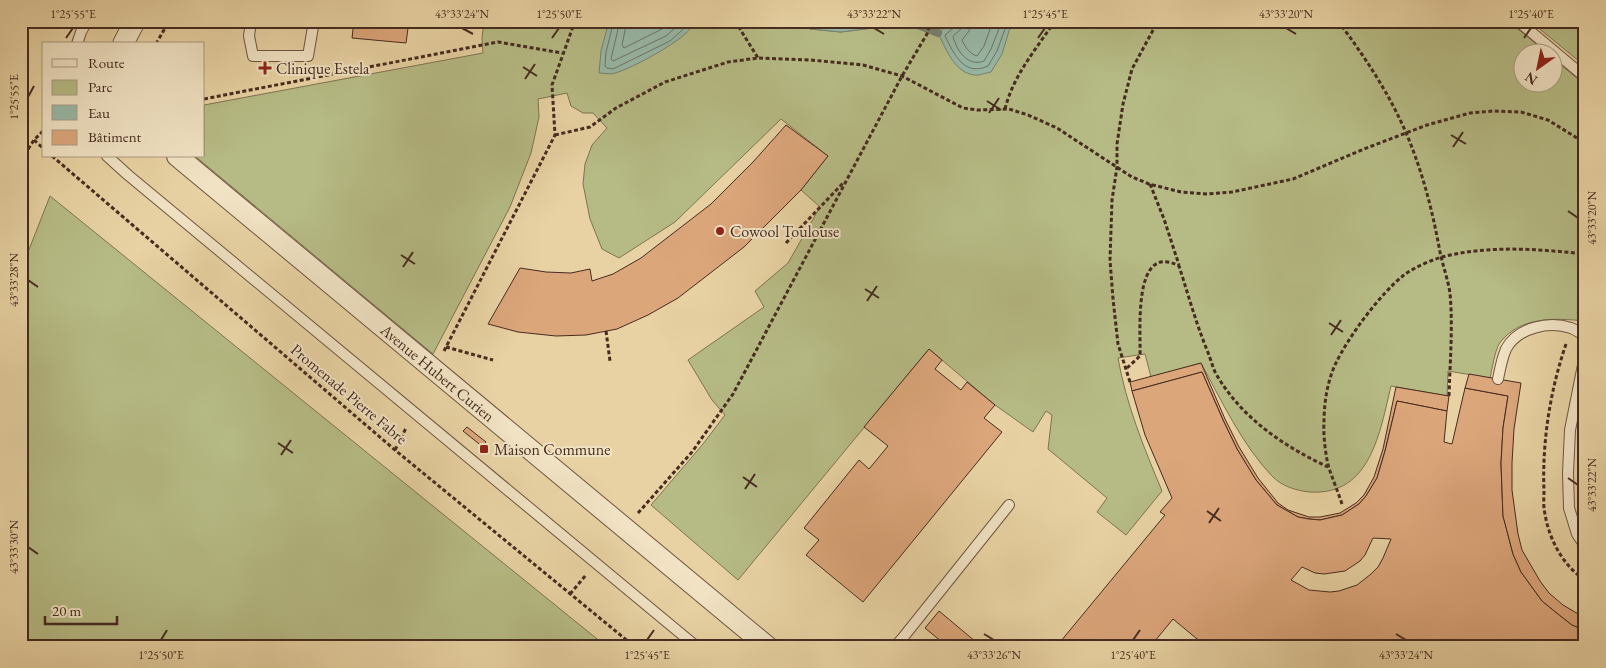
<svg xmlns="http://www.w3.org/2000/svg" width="1606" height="668" viewBox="0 0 1606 668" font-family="'EB Garamond',serif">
  <rect width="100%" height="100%" fill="#e8d2a3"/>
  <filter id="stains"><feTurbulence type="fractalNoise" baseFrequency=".004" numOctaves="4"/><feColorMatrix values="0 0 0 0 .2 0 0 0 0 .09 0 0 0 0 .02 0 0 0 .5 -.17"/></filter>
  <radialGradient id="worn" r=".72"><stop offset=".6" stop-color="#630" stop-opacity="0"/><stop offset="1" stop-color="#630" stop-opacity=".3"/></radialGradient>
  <g fill="#b6bb85" stroke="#7e7352">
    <path d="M484,21H798L810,29L841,32L912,23L913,21H1508L1546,52H1524V82H1554V59L1585,85V321C1555,318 1519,316 1499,344C1495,351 1492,369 1490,378L1448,371L1447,396L1391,386C1380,431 1371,496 1310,492C1297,491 1281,486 1272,476C1243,446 1221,400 1201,363L1151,377L1145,354L1118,358C1126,404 1144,448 1162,491L1126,535L1097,512L1107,498L1048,449L1052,415L1046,411L1033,432L995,405L929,349L738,580L651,505L703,444L725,415L712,400L688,360L764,307L755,291L788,263L820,207L801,190L828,156L781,119L675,222L619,258L602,249L590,219L583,184L585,164L592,145L607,128L593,113H583L571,106L567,93L538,99L539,117L531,153L510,207L433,354L195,156H204V105L483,53L482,38Z"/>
    <polygon points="1530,21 1572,21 1585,32 1585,66"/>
    <polygon points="50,196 607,647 21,647 21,270"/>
    <path d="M1585,403V523C1574,487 1578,440 1585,403Z"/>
  </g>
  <g fill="#97b8a7" stroke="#778071">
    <path d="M609,21H695C692,37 631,69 615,73C610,75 604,73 599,73L601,51Z"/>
    <polygon points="798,21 913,21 913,23 841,32 810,29"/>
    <path d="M953,21H1015L1009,31L1002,54L991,72C987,73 982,74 979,75C956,77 946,49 938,33Z"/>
  </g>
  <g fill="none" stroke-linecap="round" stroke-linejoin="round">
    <g stroke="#6e7264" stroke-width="1">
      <polyline points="614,21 606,52 605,66 607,68 613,69 670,41 689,24 690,21"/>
      <polyline points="620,21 611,59 613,61 666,36 683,21"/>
      <polyline points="627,21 622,45 624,48 662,29 672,21"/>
      <path d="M807,21C823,32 865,24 884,21"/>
      <path d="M957,21L956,26L946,34L945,36C954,54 964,77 988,66L997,51L1005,29L1009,21"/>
      <path d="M963,21C963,33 954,32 953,37C953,38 956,44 956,45C961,56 971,66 984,61L991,49L1002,21"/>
      <path d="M971,21L969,31L962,40C965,47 970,54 977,56L984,46L993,21"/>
    </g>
    <polyline stroke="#778071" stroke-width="8" points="913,23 938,33"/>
  </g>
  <g fill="#dca67b" stroke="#462b20" fill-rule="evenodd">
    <polygon points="354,21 409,21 406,43 352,38"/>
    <polygon points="432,21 465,21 464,28 432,24"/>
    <polygon points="786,125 828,156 801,190 744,247 678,298 648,315 617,329 586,335 556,336 518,332 488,324 520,268 546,272 571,273 590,269 592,281 613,274 641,258 711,204 753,162"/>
    <polygon points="929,349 942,360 935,369 961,390 967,382 995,405 984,418 1002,432 863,602 806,555 819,540 804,528 859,460 869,469 888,446 864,427"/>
    <polygon points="1201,363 1225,419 1239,447 1258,478 1278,503 1288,510 1309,517 1320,517 1340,513 1356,503 1364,495 1374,477 1383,449 1396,387 1449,396 1447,411 1397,401 1385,451 1377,478 1366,496 1359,504 1342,515 1320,520 1309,519 1298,517 1277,505 1256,480 1237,449 1223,420 1202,372 1132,391 1130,382"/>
    <path d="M1202,372L1223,420L1237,449L1256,480L1277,505L1298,517L1309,519L1320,520L1342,515L1359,504L1366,496L1377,478L1385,451L1397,401L1447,411L1444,442L1452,444L1465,388L1508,396L1503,428L1501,463L1502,490L1503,516L1513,554L1521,572L1542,601L1558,614L1572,625L1585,630V647H1198L1202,643L1173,619L1150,647H1056L1165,515L1160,512L1172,498L1145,435L1132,391ZM1373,538L1391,539L1383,558L1378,567L1371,574L1357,585L1339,591L1330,592L1309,590L1291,580L1302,567L1315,573L1324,574L1345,571L1360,561L1365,555Z"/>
    <polygon points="1469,374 1521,383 1514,429 1512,463 1512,490 1518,534 1522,550 1540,581 1549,593 1563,605 1585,618 1585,630 1572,625 1558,614 1542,601 1521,572 1513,554 1503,516 1502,490 1501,463 1503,428 1508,396 1465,388"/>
    <polygon points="467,427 486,442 483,447 463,431"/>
    <polygon points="939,611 982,647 948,647 925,628"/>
  </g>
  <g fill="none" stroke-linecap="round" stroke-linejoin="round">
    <g stroke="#6e5541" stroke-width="12">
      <g id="service">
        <polyline points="251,21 249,36 253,56 308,56 314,21"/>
        <polyline points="1518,21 1585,77"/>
        <polyline points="77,44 81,32 87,21"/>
        <polyline points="107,156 128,175 697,647"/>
        <polyline points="1585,355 1570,430 1568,473 1569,508 1577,534 1585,546"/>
        <path d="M1498,379C1500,369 1502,358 1506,349C1518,327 1549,321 1571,328C1576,330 1580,333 1585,336"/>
        <polyline points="901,640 909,647"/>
        <polyline points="894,647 901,640 1009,505"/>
      </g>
    </g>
    <g stroke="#6e5541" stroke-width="22">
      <g id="minor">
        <polyline points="123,44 135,21"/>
        <path id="s1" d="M177,156L768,647"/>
      </g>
    </g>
    <g stroke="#462b20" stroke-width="3" stroke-dasharray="4 2.5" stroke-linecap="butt">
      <polyline points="735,21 758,58"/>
      <path d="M1338,21C1368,61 1397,105 1414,153C1426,185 1434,219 1440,252C1443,266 1448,280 1450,293C1453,327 1450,362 1449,396"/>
      <polyline points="156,44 169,21"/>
      <polyline points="204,99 498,42 562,53"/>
      <path d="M1005,109C1013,76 1036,49 1055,21"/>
      <polyline points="555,135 590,127 616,108 665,82 728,62 758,58 811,60 863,65 902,76 963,108 977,110 1009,109 1028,115 1057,128 1132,177 1149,184 1181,192 1207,194 1232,192 1293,179 1364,149 1427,125 1470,113 1493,111 1521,112 1548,120 1577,138 1585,145"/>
      <polyline points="34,140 44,149"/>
      <polyline points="52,156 395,450 635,647"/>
      <polyline points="21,160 34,140 44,130"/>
      <polyline points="1150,184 1164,219 1179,265"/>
      <polyline points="786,243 844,182"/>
      <polyline points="1578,313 1585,298"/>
      <polyline points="606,331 610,361"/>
      <path d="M1566,344C1550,391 1542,442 1544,491C1544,498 1543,506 1545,514C1549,539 1563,566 1585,580"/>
      <polyline points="446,347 493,360"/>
      <polyline points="444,351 555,135 552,85 575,21"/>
      <path d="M1127,368L1140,356C1141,332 1132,241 1179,266C1188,294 1196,323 1207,350C1210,357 1212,365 1215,372C1240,417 1283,446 1328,467"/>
      <polyline points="1130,382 1118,344 1113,299 1110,260 1112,200 1117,167 1117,144 1123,104 1132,69 1158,21"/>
      <polyline points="395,450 406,428"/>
      <path d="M1342,504C1338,492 1333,480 1329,468C1326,459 1323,434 1324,423C1324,403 1327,383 1335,365C1348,337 1380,294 1404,275C1415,267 1429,261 1442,257C1488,245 1538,249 1585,254"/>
      <polyline points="638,513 692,452 733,394 902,76 927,34 931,21"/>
      <polyline points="570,594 586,575"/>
    </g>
    <use href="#service" stroke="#f0e2c3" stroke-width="10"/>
    <use href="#minor" stroke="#f0e2c3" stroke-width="20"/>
  </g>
  <path fill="none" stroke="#462b20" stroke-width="2" d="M462,28L473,34M874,28L884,34M1286,28L1296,34M66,38L73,28M552,38L559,28M1038,38L1045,28M1524,38L1531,28M523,67L537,76M525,79L535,64M28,97L34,86M987,101L1001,110M989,113L999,98M1451,135L1466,144M1453,147L1463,132M1568,211L1578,218M401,255L415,264M403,267L413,252M28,280L38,287M865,289L879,298M867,301L877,286M1329,323L1343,332M1331,335L1341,320M278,443L293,453M281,455L291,440M743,477L757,487M1568,478L1578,485M745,489L755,474M1207,511L1221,521M1209,523L1219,508M28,547L38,554M984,634L994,640M1396,634L1406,640M161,640L167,630M647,640L654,630M1133,640L1140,630"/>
  <g fill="#8f2418" stroke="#f0e2c3" stroke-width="2">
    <path d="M262.5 60.5h5v5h5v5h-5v5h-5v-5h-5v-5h5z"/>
    <circle cx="720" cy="231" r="5"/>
    <rect x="479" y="444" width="10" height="10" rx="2.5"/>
  </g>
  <g text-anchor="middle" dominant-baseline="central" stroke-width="4" stroke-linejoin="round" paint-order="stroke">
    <g font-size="16" fill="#462b20" stroke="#f0e2c3" text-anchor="start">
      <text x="276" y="68">Clinique Estela</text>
      <text x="730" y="231">Cowool Toulouse</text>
      <text x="494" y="449">Maison Commune</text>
    </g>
    <g font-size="16" fill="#462b20" stroke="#f0e2c3">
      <text stroke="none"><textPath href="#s1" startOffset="339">Avenue Hubert Curien</textPath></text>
      <text transform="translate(349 394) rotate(40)">Promenade Pierre Fabre</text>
    </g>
  </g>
  <rect width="1606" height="668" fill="none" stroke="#e8d2a3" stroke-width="55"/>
  <rect x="42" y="42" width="162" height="115" fill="#f0e2c3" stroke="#ac9982"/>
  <rect x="52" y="59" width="25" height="8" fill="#f0e2c3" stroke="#ac9982"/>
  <text x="88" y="68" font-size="15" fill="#462b20">Route</text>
  <rect x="52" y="80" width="25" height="15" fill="#b6bb85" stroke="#ac9982"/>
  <text x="88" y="92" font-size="15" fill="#462b20">Parc</text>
  <rect x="52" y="105" width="25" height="15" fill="#97b8a7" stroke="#ac9982"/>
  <text x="88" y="118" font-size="15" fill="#462b20">Eau</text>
  <rect x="52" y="130" width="25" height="15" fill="#dca67b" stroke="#ac9982"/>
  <text x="88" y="142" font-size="15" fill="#462b20">Bâtiment</text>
  <g transform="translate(1538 68) rotate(213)"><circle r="24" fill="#f0e2c3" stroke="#ac9982"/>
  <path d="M0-4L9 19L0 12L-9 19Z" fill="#8f2418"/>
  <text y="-8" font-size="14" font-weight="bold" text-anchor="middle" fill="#462b20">N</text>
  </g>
  <path d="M45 616v8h72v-8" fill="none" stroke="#462b20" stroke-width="2.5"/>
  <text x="52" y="616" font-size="15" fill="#462b20" stroke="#f0e2c3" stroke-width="4" paint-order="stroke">20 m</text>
  <rect x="28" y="28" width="1550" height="612" fill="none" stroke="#462b20" stroke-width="2"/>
  <g font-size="12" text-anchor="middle" fill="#462b20">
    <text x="73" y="18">1°25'55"E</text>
    <text x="462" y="18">43°33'24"N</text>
    <text x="559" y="18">1°25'50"E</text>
    <text x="874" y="18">43°33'22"N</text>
    <text x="1045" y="18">1°25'45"E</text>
    <text x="1286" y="18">43°33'20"N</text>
    <text x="1531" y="18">1°25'40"E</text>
    <text transform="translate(14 97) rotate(-90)" y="4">1°25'55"E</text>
    <text transform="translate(1592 218) rotate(-90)" y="4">43°33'20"N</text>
    <text transform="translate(14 280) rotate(-90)" y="4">43°33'28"N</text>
    <text transform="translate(1592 485) rotate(-90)" y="4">43°33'22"N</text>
    <text transform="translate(14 547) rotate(-90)" y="4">43°33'30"N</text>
    <text x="161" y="659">1°25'50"E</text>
    <text x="647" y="659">1°25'45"E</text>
    <text x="994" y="659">43°33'26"N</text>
    <text x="1133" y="659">1°25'40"E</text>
    <text x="1406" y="659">43°33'24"N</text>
  </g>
  <rect width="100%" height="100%" filter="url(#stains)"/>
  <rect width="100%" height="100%" fill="url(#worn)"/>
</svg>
